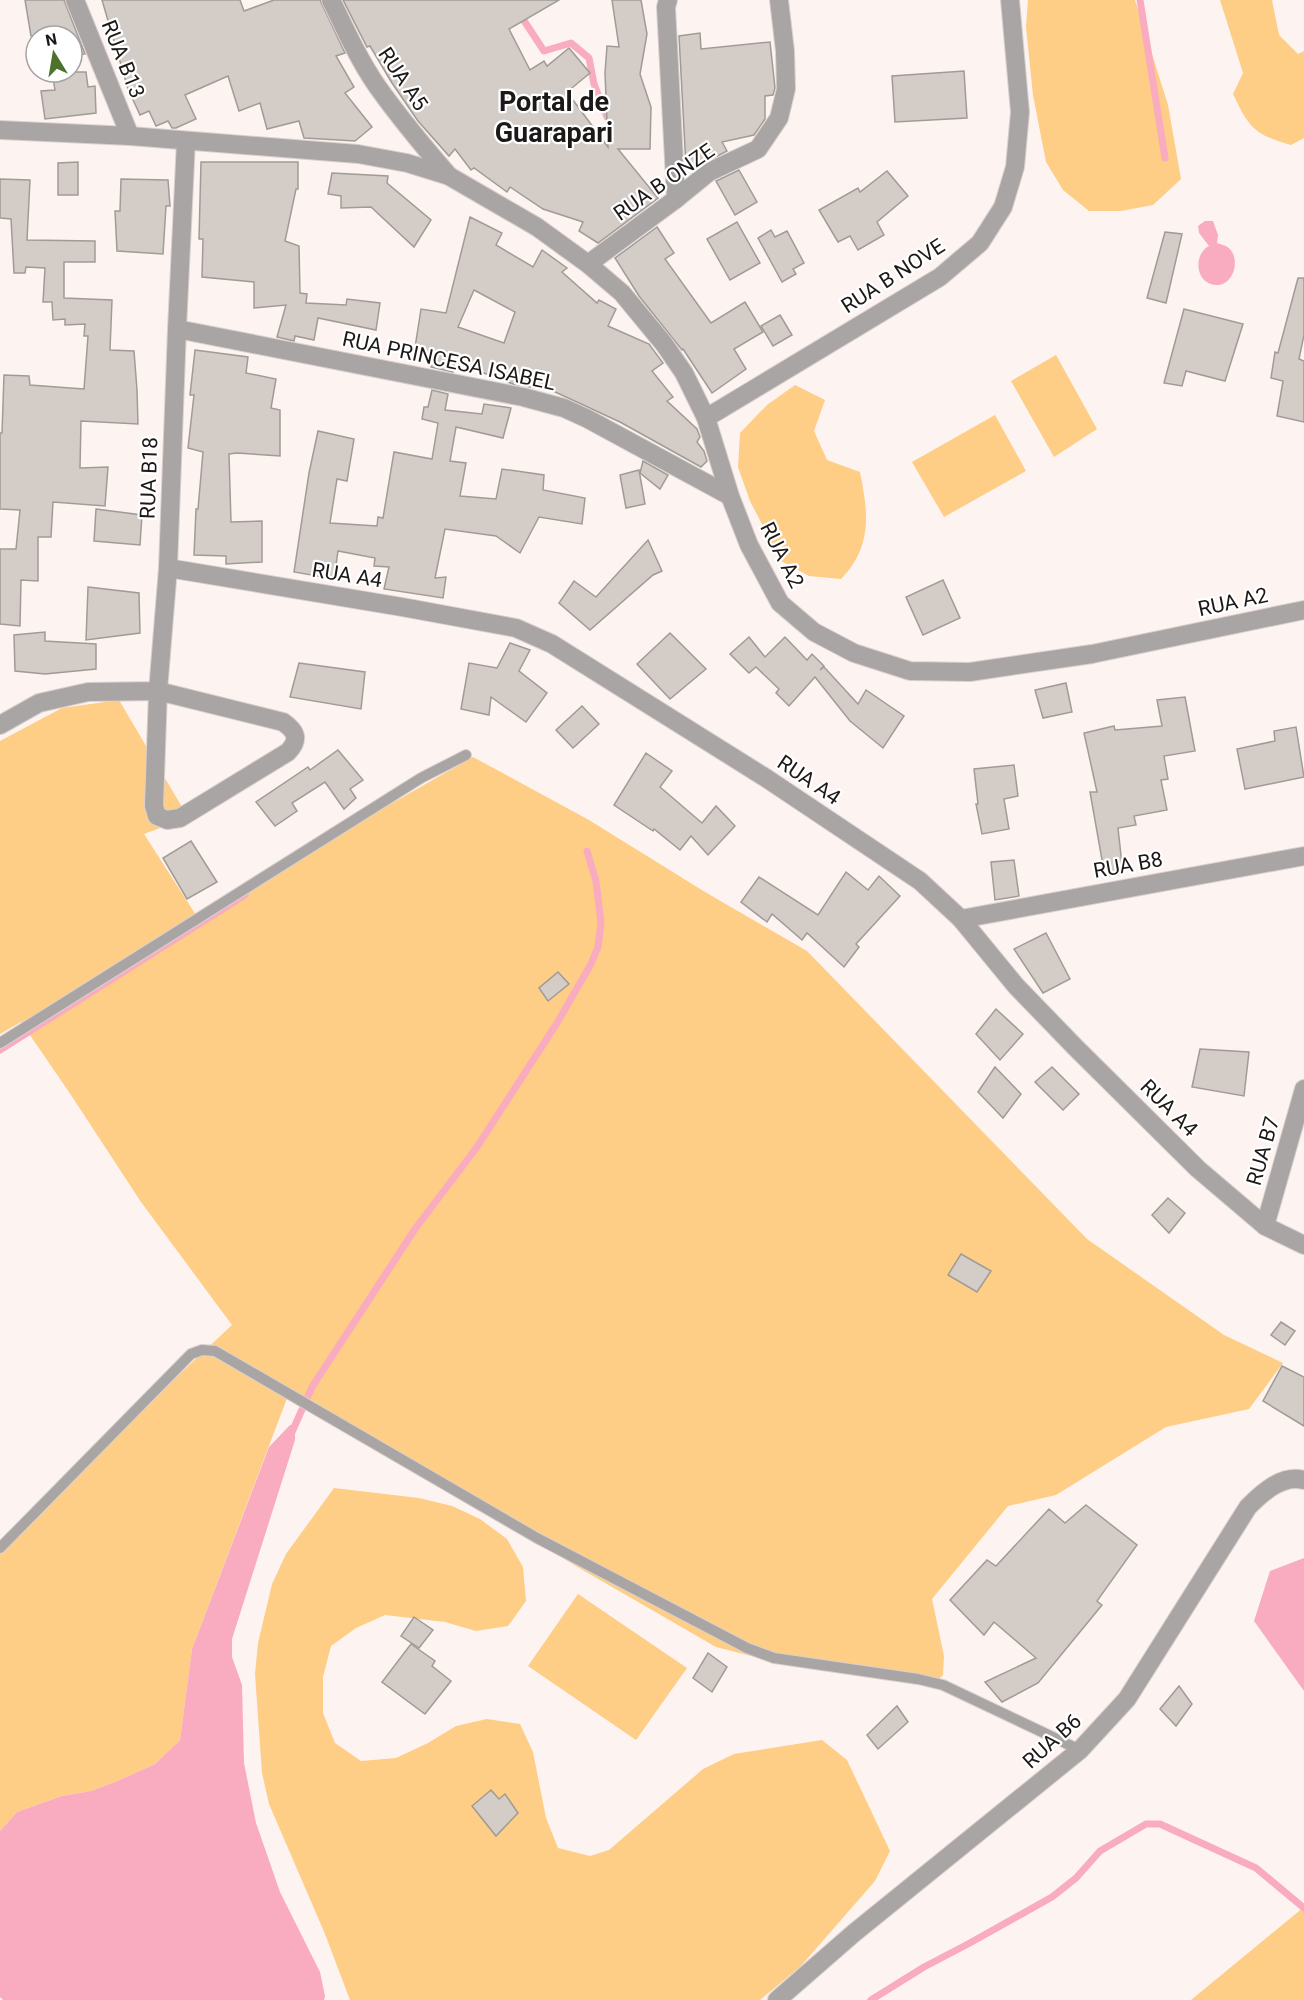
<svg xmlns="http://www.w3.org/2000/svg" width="1304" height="2000" viewBox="0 0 1304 2000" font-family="Roboto,sans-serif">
  <rect width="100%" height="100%" fill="#fdf4f1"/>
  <g fill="#fecd86">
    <polygon points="1028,0 1135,0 1168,105 1181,179 1153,205 1121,211 1089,211 1063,190 1046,162 1033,95 1026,27"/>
    <path d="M1220,0H1272L1279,35L1298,54L1304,51V138L1291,145C1255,135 1249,128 1233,94L1243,73Z"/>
    <polygon points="1056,355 1097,429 1054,457 1011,381"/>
    <path d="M795,385L825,400L814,431L827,460L860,472C868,512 873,546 841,579L809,576L781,561L750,501L738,467L740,433L767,405Z"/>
    <polygon points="995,415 1026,471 944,517 912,462"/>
    <polygon points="119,700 182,807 176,822 144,834 196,915 473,757 589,820 705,892 807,951 1087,1239 1224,1335 1283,1363 1249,1409 1166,1427 1056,1495 1008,1506 932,1599 944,1656 943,1675 936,1682 825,1664 755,1657 716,1647 574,1565 433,1477 289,1393 192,1649 180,1740 155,1764 115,1782 91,1791 62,1796 17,1812 0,1831 0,1542 232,1325 141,1202 71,1095 21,1022 0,1034 0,741 62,708"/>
    <polygon points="334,1488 419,1498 452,1506 480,1519 507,1539 523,1567 526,1601 508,1626 476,1631 445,1622 385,1615 356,1628 331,1646 323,1677 323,1713 335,1743 361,1761 396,1758 428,1743 456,1726 487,1719 520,1724 533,1752 546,1818 558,1848 590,1856 609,1850 703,1769 734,1754 822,1740 847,1760 890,1851 875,1881 800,1967 760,2000 350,2000 325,1934 269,1804 262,1773 255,1674 258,1643 272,1584 286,1554"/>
    <polygon points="578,1594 687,1668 636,1740 528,1666"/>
    <polygon points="1304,1907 1304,2000 1191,2000"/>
  </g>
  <g fill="#f9abbf">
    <path d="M1205,221H1213L1218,235L1217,243C1220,244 1223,245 1226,246C1242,255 1235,286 1216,285C1195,284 1193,254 1209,246L1199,233L1198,226Z"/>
    <polygon points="290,1425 295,1425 295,1440 232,1639 232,1657 242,1685 244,1763 256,1823 280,1892 320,1972 325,1996 324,2000 3,2000 0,1997 0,1831 17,1812 62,1796 91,1791 115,1782 155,1764 180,1740 192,1649 269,1447"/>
    <polygon points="1304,1558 1304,1691 1254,1621 1270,1571"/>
  </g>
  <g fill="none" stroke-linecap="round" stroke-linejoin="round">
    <g stroke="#f9abbf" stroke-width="7">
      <polyline points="514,0 519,13 544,51 571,43 589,58 594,84 607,117"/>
      <polyline points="1140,0 1165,158"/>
      <polyline points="0,1050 245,895"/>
      <polyline points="292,1432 312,1387 415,1229 477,1147 557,1023 591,964 598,947 601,923 596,881 587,851"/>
      <polyline points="871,2000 924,1967 968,1944 1052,1897 1076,1878 1100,1851 1146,1824 1160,1824 1256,1868 1304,1908"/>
    </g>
  </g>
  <g fill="#d3ccc7" stroke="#a19b96" stroke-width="1.5" fill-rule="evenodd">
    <polygon points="25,0 64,0 85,54 72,56 72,36 31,36"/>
    <polygon points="102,0 240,0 244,11 274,0 320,0 345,53 336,56 354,87 345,93 372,127 355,141 304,138 299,121 267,129 260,103 239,111 228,76 185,95 196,119 176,128 172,128 168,121 156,126 149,111 140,115 128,89"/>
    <polygon points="343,0 559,0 509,29 530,70 544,61 547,66 569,48 590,73 567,92 608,147 605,73 607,46 619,47 612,0 641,0 647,34 640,74 651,107 650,149 618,149 658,198 598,243 579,231 583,222 543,209 510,187 507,192 474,168 471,170 455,149 449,156 418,121 392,83 370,46 367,47"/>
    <polygon points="700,33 701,49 770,42 775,88 773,95 765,96 765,119 754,135 722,142 727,151 699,166 686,167 679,36"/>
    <polygon points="964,71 967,118 895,122 892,76"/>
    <polygon points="52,72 86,72 88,87 95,86 96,113 45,119 41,91 55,90"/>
    <polygon points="78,162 78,195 58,195 58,163"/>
    <polygon points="201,162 298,162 298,189 296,189 285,241 299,246 300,293 307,294 306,303 346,305 347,299 380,303 376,330 318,318 314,340 295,336 294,341 277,337 286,305 254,308 254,282 202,277 203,239 199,239"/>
    <polygon points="739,170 757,202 735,215 716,181"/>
    <polygon points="887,171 908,196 877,222 884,235 858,250 850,236 838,242 819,210 858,188 860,192"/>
    <polygon points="332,173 388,176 387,183 431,220 414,247 371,207 341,208 341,196 328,194"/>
    <polygon points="0,179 30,180 27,240 95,241 95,262 64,262 64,298 112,300 110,350 134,351 137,390 138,424 81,421 80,468 108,467 105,506 53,502 51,537 38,537 38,581 21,580 20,626 0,624 0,549 16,549 20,510 0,509 0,433 2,433 4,375 29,376 30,385 84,389 88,336 84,336 85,324 65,325 65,319 53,320 52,302 43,302 45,268 26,267 25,273 14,273 11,219 0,218"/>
    <polygon points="121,179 168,180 170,206 166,206 163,254 117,251 115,211 120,211"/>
    <path d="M470,217L502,233L496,245L533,267L542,250L567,268L562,272L597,303L599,300L616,309L608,326L649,344L663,363L652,371L673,397L667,401L697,429L700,437L697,442L704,451L707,461L701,467L620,422L553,391L513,384L455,362L453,372L431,367L433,358L414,354L421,309L446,313ZM474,290L515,312L504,343L458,327Z"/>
    <polygon points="737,222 760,263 730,280 707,239"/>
    <polygon points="657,227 674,253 665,259 711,323 745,302 763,332 734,349 746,369 712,393 683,349 682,350 639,296 615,258"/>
    <polygon points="771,230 775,237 787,231 804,263 793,269 796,274 782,282 758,238"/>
    <polygon points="1165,232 1182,234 1166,303 1147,298"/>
    <polygon points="1298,278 1304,278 1304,335 1299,359 1304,361 1304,422 1277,416 1283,381 1271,378 1275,352 1278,353"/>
    <polygon points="1184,309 1243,324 1225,381 1186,371 1182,386 1164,383"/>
    <polygon points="780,315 792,335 773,346 761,326"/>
    <polygon points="195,350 248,357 246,373 276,379 271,408 280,410 280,456 237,453 229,454 231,522 262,521 262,562 226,564 226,556 194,555 196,509 198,509 203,452 188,448 194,395 190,395"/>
    <polygon points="432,390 448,394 445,410 482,414 484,404 511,408 503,438 456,427 450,461 466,463 460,496 496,499 502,469 544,475 543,490 585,498 582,524 539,517 520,553 496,536 445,529 435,578 446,577 443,598 384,589 389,567 374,566 375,558 338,551 334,579 294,572 309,473 318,431 354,439 347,481 337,479 330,523 377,526 378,517 383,518 394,452 432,459 438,423 422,419 424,407 428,407"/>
    <polygon points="643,461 668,475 660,489 640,473"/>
    <polygon points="639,470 645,504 626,508 620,475"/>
    <polygon points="96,509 142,515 140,545 94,541"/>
    <polygon points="648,540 662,571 653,575 590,630 559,603 574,581 596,597"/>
    <polygon points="943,580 960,618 923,635 906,597"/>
    <polygon points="88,587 139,593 140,633 86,640"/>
    <polygon points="45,632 45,641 96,644 96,669 45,674 15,671 14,635"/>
    <polygon points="670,633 706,669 670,699 637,664"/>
    <polygon points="749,637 765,657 785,637 807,660 812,654 824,666 820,670 824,667 858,704 866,690 904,716 883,748 850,721 815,677 789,706 776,693 779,689 756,667 749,673 730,654"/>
    <polygon points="510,643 530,650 519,671 547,693 526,722 491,697 489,715 461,709 469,663 497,668"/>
    <polygon points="299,663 365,672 361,709 290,697"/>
    <polygon points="1066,683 1072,712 1043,718 1035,690"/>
    <polygon points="1185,697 1195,751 1164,756 1168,779 1161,780 1167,810 1134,816 1136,825 1118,828 1123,874 1105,877 1090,792 1097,792 1084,733 1114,726 1115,730 1162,726 1157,700"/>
    <polygon points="582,706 599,724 573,748 556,730"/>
    <polygon points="1296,727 1304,777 1245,789 1237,749 1275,741 1274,731"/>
    <polygon points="338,750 363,780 350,789 356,798 344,809 325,782 292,803 297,811 275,826 256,802 308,767 310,770"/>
    <polygon points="646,753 672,771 660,787 702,823 716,806 735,826 708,855 691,836 680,850 654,829 653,831 614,805"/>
    <polygon points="1014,765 1018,796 1004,799 1009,829 982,834 976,804 978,804 974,769"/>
    <polygon points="191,841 217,882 187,899 163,858"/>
    <polygon points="1014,860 1019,896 995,900 991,862"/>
    <polygon points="846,872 868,890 879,876 900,896 856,944 859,947 844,967 807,933 802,940 772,914 767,922 741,902 759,877 818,915"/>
    <polygon points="1046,933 1070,979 1043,993 1014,949"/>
    <polygon points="558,972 569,984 548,1001 539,988"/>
    <polygon points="996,1009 1023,1034 1000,1060 976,1034"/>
    <polygon points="1200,1049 1249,1052 1244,1096 1192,1087"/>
    <polygon points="995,1067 1021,1094 1003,1118 978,1092"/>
    <polygon points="1052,1067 1079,1094 1063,1110 1035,1082"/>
    <polygon points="1168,1198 1185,1213 1169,1233 1152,1215"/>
    <polygon points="961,1254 991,1271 977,1292 948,1275"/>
    <polygon points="1281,1322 1295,1331 1285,1345 1271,1335"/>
    <polygon points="1282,1366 1304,1377 1304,1426 1263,1401"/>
    <polygon points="1086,1505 1137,1545 1097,1601 1102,1605 1038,1683 1002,1702 985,1682 1036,1658 994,1622 984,1635 950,1600 987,1560 996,1566 1049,1509 1065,1523"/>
    <polygon points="414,1617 433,1630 419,1648 401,1636"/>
    <polygon points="411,1644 435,1661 432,1666 451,1681 425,1714 382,1682"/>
    <polygon points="708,1653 727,1667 712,1692 693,1678"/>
    <polygon points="1179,1686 1192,1704 1176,1726 1160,1709"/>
    <polygon points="897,1706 908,1722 878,1749 867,1735"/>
    <polygon points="491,1790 499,1799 505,1794 518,1813 496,1836 472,1806"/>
  </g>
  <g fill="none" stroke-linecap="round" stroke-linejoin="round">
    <g stroke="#d9d1ce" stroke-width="12">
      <g id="lane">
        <polyline points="0,1043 421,778 466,755"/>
        <polyline points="0,1548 191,1354 202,1350 215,1351 537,1538 747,1648 774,1658 918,1679 943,1685 1080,1750"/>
      </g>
    </g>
    <g stroke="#d9d1ce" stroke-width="20">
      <g id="street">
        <polyline points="75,0 130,136"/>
        <path d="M331,0C345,29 359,60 377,86C399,117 424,147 449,176"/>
        <polyline points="668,0 666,7 676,199"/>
        <polyline points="0,130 130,136 358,154 407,163 449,176 537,227 588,264 622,293 664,344 684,373 706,418 730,496 749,545 780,603 814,632 854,653 910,671 970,672 1092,654 1304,610"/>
        <polyline points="588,264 676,199 709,172 758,149 779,118 786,89 785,51 779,0"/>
        <polyline points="177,329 523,397 564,408 588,419 730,496"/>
        <polyline points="706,418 940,277 980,243 1003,207 1015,167 1020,112 1010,0"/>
        <polyline points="168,568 402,607 516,628 552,644 766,778 920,881 961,919 1016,986 1075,1047 1198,1169 1265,1226 1304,1245"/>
        <path d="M0,725L39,703L88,692L158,691L283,722C296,731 300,739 288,752L180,818L167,820L157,816L154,806L158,691L168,568L177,329L186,141"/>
        <polyline points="961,919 1304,856"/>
        <polyline points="1265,1226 1304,1089"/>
        <path d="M777,2000L854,1933L1080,1750L1127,1699L1248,1507C1262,1493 1282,1474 1304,1480"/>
      </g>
    </g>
    <use href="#lane" stroke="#a9a5a5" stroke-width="10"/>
    <use href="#street" stroke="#a9a5a5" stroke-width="18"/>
  </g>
  <g text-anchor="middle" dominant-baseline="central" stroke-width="4.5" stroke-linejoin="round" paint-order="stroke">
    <g font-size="21" fill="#1b1817" stroke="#fff">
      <text transform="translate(123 59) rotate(68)">RUA B13</text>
      <text transform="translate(403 79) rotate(56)">RUA A5</text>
      <text transform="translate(664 182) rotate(-35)">RUA B ONZE</text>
      <text transform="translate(893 276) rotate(-33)">RUA B NOVE</text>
      <text transform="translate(449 361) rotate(12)">RUA PRINCESA ISABEL</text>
      <text transform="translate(149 478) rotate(-88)">RUA B18</text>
      <text transform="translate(782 555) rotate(63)">RUA A2</text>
      <text transform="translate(347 575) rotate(9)">RUA A4</text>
      <text transform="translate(1233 602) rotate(-12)">RUA A2</text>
      <text transform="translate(809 780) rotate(34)">RUA A4</text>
      <text transform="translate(1128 865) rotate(-10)">RUA B8</text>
      <text transform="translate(1169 1108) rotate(45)">RUA A4</text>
      <text transform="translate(1263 1151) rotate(-74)">RUA B7</text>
      <text transform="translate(1052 1741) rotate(-42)">RUA B6</text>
    </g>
    <g font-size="27" font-weight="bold" fill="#1b1817" stroke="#fff">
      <text x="554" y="102">Portal de<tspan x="554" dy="31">Guarapari</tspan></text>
    </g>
  </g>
  <g transform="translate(54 54) rotate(349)"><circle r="28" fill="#ffffff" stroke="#a4a3a2" stroke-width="1.5"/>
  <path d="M0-4.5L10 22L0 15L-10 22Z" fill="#4d722b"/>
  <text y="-9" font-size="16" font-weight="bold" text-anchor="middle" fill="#1b1817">N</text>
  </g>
</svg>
